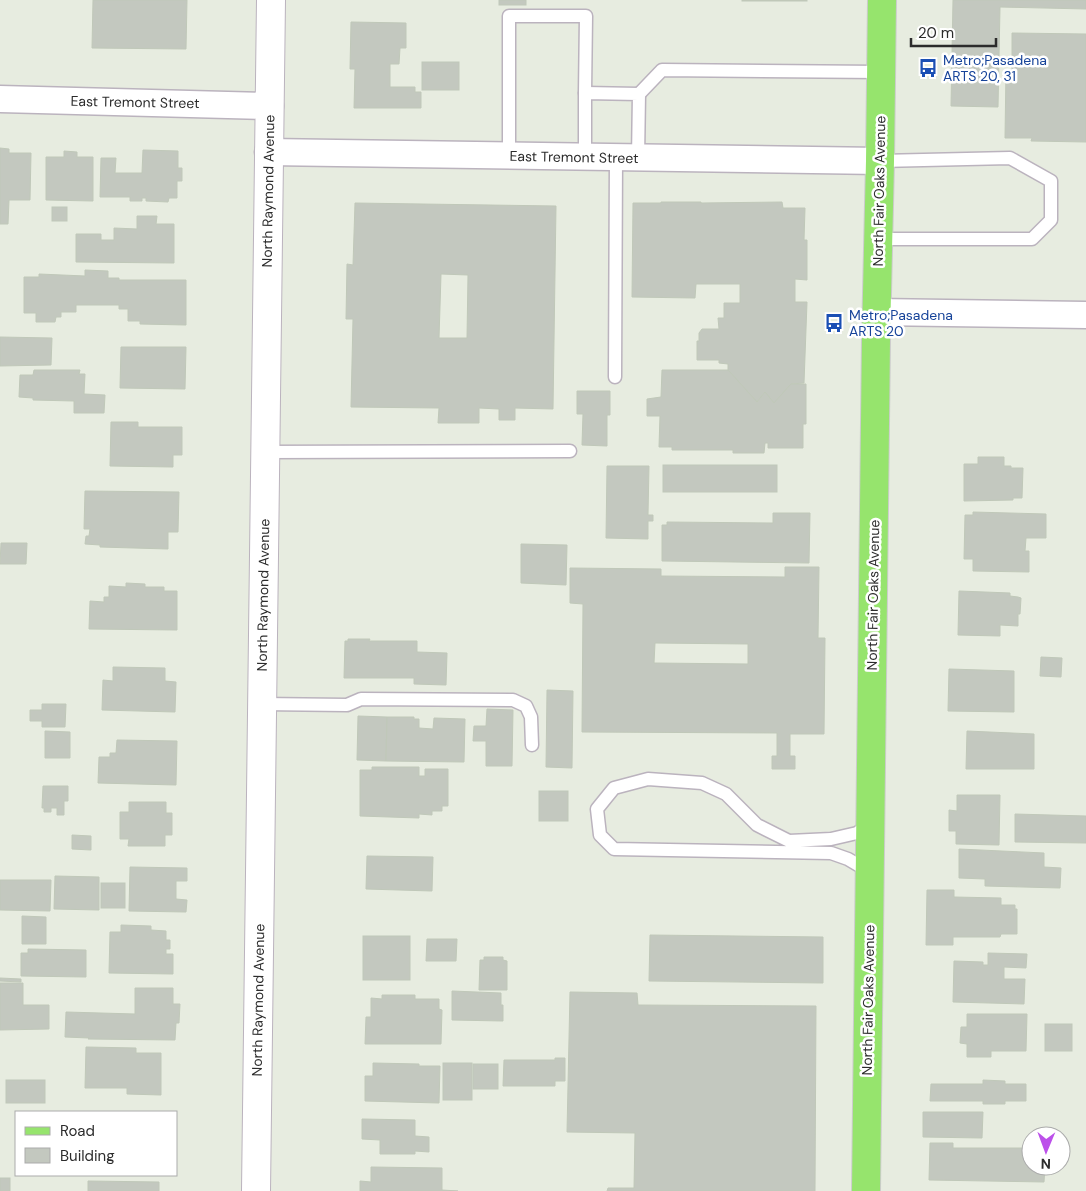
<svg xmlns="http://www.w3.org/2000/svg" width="1086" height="1191" viewBox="0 0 1086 1191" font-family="'DM Sans',sans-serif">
  <rect width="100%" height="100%" fill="#e7ece0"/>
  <g fill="#c3c8bf" stroke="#c0c8b9" fill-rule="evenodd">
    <polygon points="93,0 187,0 186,49 92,48"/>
    <rect x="499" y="0" width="27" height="5"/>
    <rect x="742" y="0" width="65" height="1"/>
    <polygon points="953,0 1086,0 1086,9 1000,7 998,107 951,106"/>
    <polygon points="351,22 406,23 406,48 400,48 399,64 390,64 390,87 415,87 415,92 421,92 421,108 354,108 355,69 350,69"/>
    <polygon points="1012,33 1086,34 1086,142 1031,141 1032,138 1005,138 1006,70 1012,70"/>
    <rect x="422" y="62" width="37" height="28"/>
    <polygon points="0,148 9,149 9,153 31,153 30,200 9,200 8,224 0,224"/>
    <polygon points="143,150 178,151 178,168 182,168 182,181 177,181 177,198 169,198 168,202 146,201 146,198 142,198 142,201 130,201 130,197 100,197 101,158 116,158 115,173 142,173"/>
    <polygon points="64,151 77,152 77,157 93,157 93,201 46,200 46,157 64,157"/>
    <polygon points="661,202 701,202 701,203 782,202 783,208 805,208 804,240 807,240 807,280 795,279 795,302 807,302 804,383 791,384 774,403 765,392 757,402 728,370 728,364 719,363 719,360 697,360 697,341 699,341 699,333 702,329 719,329 718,318 724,318 724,303 740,303 740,284 696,284 695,298 632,297 633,203 661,203"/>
    <path d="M355,203L556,206L553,409L515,408V420H499V409L479,408V423H438L439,408L351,407L353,319H346L347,264L353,265ZM441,274L468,275L467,338H439Z"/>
    <rect x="52" y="207" width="15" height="14"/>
    <polygon points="137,216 157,216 156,224 174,224 174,263 76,262 76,234 101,234 101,240 114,240 114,228 137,229"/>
    <polygon points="85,270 108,271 108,278 119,278 119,280 186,280 186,325 140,324 140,321 128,321 128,309 119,309 119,305 76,305 76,312 61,312 61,317 56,317 55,322 36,322 36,313 24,313 24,277 39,277 39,274 85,276"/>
    <polygon points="0,337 52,338 51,365 0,366"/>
    <polygon points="121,347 186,347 185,389 120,388"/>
    <polygon points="34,370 80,370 79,374 85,374 84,394 105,395 104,413 74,413 74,401 33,400 33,398 19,397 20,375 33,375"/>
    <polygon points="662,370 728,370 757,402 765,392 774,403 791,384 806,384 806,424 803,424 803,448 768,448 768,443 765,443 764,453 733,453 733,450 672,450 672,447 659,447 660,416 647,416 647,399 661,397"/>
    <polygon points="577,391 610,391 610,415 607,415 607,446 582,445 583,414 577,414"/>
    <polygon points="111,422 138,422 138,427 182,427 182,455 173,455 173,467 110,466"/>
    <polygon points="978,457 1004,457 1004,466 1011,466 1011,468 1023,468 1022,498 1013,498 1013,500 964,501 964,464 978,464"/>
    <rect x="663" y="465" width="114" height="27"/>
    <polygon points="607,466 649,466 648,515 653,515 653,521 648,521 648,539 606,538"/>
    <polygon points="85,491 179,492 178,532 168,532 168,549 100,547 100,545 85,544 86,536 89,536 90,529 84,529"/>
    <polygon points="973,512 1046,514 1046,538 1026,538 1025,551 1029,551 1029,572 973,571 973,559 964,559 965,515 973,515"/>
    <polygon points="773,513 810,513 809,563 662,561 662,525 667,525 667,522 773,523"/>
    <polygon points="1,543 27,543 26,564 0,564"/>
    <polygon points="521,544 567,545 566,585 521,583"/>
    <path d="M785,567H819L818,638H825L824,734H790V756H795V769H772V756H777V733L582,732L583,604L570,603V568L661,569V576L785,577ZM655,643L748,644V664L654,663Z"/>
    <polygon points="126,583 145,584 145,587 164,587 164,591 177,591 177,630 89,629 90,601 104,602 104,597 109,597 109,586 126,587"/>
    <polygon points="959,591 1010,593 1010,596 1018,597 1021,598 1020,614 1018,614 1018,626 1000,625 1000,636 958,635"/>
    <polygon points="348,639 370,639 369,641 417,641 417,652 447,653 446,685 414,684 414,678 344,678 345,641 348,641"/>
    <polygon points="1041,657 1062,658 1061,677 1040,676"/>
    <polygon points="113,667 165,668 165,681 176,682 175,712 102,710 103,680 113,681"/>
    <polygon points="949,669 1014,671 1014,712 948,711"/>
    <polygon points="547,690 573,691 572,768 546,767"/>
    <polygon points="42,704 66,704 65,727 42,727 42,721 30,721 30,710 42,710"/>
    <polygon points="487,709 513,710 512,766 486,766 486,741 473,741 474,726 486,726"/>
    <polygon points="358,716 387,717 386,761 357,760"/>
    <polygon points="387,717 414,717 414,719 419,719 419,728 433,729 434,718 465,719 464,762 386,761"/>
    <polygon points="45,731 70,732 70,758 45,758"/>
    <polygon points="967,731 1034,734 1034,769 966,769"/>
    <polygon points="117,740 177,741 176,785 98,783 99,757 110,757 110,753 116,753"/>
    <polygon points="372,767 419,767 419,776 425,776 425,769 448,769 448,806 442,806 442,811 432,811 432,815 419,814 419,818 360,816 360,770 372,770"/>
    <polygon points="43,786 68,786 68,801 64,801 64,815 57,815 57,808 51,808 51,812 44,812 44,808 42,808"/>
    <rect x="539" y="791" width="29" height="30"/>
    <polygon points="957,795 1000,795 999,845 956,844 956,831 949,831 949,810 957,811"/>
    <polygon points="129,802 166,802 166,813 172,813 172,835 165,835 165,846 128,846 129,839 120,839 120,812 129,812"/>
    <polygon points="1015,814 1086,816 1086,843 1015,842"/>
    <polygon points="72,835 91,836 91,850 72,849"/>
    <polygon points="959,849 1044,853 1044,867 1061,868 1060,888 985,886 985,879 959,878"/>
    <polygon points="367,856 433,857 432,891 366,889"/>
    <polygon points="130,867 187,868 187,881 176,881 176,899 187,900 186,912 129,911"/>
    <polygon points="55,876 99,877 99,910 54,909"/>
    <polygon points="0,880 51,880 50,911 0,910"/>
    <rect x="101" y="883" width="24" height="25"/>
    <polygon points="927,890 954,890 954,897 1001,898 1001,905 1015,905 1015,909 1017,909 1017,934 1001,934 1000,937 953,937 953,945 926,945"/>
    <polygon points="22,916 46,917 46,944 22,944"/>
    <polygon points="121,925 151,926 151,930 166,931 166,940 170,940 170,949 166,949 166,954 173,954 173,974 109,973 110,932 121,932"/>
    <polygon points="650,935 823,937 823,983 649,981"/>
    <rect x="363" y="936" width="47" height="44"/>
    <polygon points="427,939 457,939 456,961 426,961"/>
    <polygon points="28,949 86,950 86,977 21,976 21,953 28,953"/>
    <polygon points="988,953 1027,954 1026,968 1004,967 1004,979 1025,979 1024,1004 953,1002 954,961 983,962 983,965 988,965"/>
    <polygon points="484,957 503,957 503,960 507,961 507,990 479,990 480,960 484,960"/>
    <polygon points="0,978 21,979 21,982 0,981"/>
    <polygon points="0,983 23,983 23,1005 49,1005 49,1029 0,1030"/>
    <polygon points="135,988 173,988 173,1004 180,1004 179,1023 176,1023 175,1040 88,1039 89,1038 65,1037 66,1012 135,1014"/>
    <polygon points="452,991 501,993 501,1005 503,1005 503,1021 452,1020"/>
    <polygon points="570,992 637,993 638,1005 816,1006 815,1191 607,1191 608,1188 634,1188 635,1133 567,1132"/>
    <polygon points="382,995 415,995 415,999 439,999 439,1009 442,1010 441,1044 365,1044 366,1017 371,1017 371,998 382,999"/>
    <polygon points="967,1014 1027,1014 1026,1051 991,1051 991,1057 967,1057 967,1044 960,1043 961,1027 967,1027"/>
    <rect x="1045" y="1024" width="27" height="27"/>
    <polygon points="86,1047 136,1048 136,1053 161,1053 161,1095 127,1094 127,1088 85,1088"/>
    <polygon points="555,1058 565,1058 565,1081 555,1081 555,1086 503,1086 504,1060 555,1060"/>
    <polygon points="373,1063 419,1064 419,1066 440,1066 439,1103 365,1101 365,1076 373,1076"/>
    <rect x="443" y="1063" width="29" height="37"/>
    <rect x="473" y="1064" width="25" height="25"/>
    <rect x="6" y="1080" width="39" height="23"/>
    <polygon points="983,1080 1005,1081 1005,1084 1026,1084 1026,1101 1005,1101 1005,1104 983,1104 983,1101 930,1101 931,1084 983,1084"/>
    <polygon points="923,1112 983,1112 982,1138 923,1137"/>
    <polygon points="362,1119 415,1120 415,1136 429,1137 429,1152 415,1151 415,1154 380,1154 380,1140 362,1139"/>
    <polygon points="930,1143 953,1143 953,1148 1031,1148 1031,1166 1045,1166 1044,1182 929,1180"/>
    <polygon points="371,1167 442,1168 442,1190 458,1191 360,1191 360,1181 371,1182"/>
    <rect x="0" y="1178" width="10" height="13"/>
    <polygon points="88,1181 159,1182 159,1191 88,1191"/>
  </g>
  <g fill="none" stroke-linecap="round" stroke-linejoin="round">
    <g stroke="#bbb3be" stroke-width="15">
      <g id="lane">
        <polyline points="639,94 662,70 881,72"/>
        <polyline points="509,156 509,16 586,16 585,93"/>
        <polyline points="585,157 585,93 639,94 638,158"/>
        <polyline points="878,239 1032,239 1051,220 1051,181 1010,158 880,161"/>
        <polyline points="615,377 616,157"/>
        <polyline points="265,452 570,451"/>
        <polyline points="261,704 347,705 361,699 513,700 526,706 531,717 532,745"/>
        <polyline points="870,872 848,859 831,853 614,849 600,835 597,809 614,788 648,779 702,783 726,794 757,825 789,841 831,839 857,833 870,824"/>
      </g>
    </g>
    <g stroke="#bbb3be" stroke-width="29">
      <g id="street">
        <polyline points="0,99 270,106"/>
        <polyline points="268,152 880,161"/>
        <polyline points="876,312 1086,315"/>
      </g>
    </g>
    <g stroke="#bbb3be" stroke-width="30">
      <polyline id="secondary" points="256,1191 271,0"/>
    </g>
    <g stroke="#ccc" stroke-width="30">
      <polyline id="primary" points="866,1191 876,338 880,161 882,0"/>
    </g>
    <use href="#lane" stroke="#fff" stroke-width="12"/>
    <use href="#street" stroke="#fff" stroke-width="26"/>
    <use href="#secondary" stroke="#fff" stroke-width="28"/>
    <use href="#primary" stroke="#96e46d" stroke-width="28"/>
  </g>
  <defs>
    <g id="bus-bare" transform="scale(1.5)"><path d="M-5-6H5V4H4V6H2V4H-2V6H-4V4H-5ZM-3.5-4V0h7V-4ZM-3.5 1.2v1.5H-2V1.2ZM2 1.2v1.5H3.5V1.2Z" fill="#1a4fb4" stroke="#fff" stroke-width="2.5" paint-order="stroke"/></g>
  </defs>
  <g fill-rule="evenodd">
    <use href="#bus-bare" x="928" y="68"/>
    <use href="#bus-bare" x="834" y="323"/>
  </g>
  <g text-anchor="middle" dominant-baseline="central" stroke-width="5" stroke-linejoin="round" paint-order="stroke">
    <g font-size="14" fill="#164399" stroke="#fff" text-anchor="start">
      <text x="943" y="60">Metro;Pasadena<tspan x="943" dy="16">ARTS 20, 31</tspan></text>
      <text x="849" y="315">Metro;Pasadena<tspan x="849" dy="16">ARTS 20</tspan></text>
    </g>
    <g font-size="14" fill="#2c2c2c" stroke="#fff">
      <text transform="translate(135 102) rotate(1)">East Tremont Street</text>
      <text transform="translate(574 157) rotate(1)">East Tremont Street</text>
      <text transform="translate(268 191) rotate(-89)">North Raymond Avenue</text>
      <text transform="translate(879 191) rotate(-89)">North Fair Oaks Avenue</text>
      <text transform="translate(263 595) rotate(-89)">North Raymond Avenue</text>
      <text transform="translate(873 595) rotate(-89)">North Fair Oaks Avenue</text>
      <text transform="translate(258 1000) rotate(-89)">North Raymond Avenue</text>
      <text transform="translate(868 1000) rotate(-89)">North Fair Oaks Avenue</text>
    </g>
  </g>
  <rect x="15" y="1111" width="162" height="65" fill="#ffffff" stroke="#ababab"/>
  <rect x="25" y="1127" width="25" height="8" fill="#96e46d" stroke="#ababab"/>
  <text x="60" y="1136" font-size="15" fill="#2c2c2c">Road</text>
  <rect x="25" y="1148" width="25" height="15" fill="#c3c8bf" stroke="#ababab"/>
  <text x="60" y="1161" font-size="15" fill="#2c2c2c">Building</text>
  <g transform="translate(1046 1151) rotate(181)"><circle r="24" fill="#ffffff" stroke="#ababab"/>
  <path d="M0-4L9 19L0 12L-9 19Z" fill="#bc50ea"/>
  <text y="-8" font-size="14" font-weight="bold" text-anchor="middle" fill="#2c2c2c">N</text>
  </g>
  <path d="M911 38v8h85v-8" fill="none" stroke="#2c2c2c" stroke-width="2.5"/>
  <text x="918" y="38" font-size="15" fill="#2c2c2c" stroke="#ffffff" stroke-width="4" paint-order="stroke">20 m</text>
</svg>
